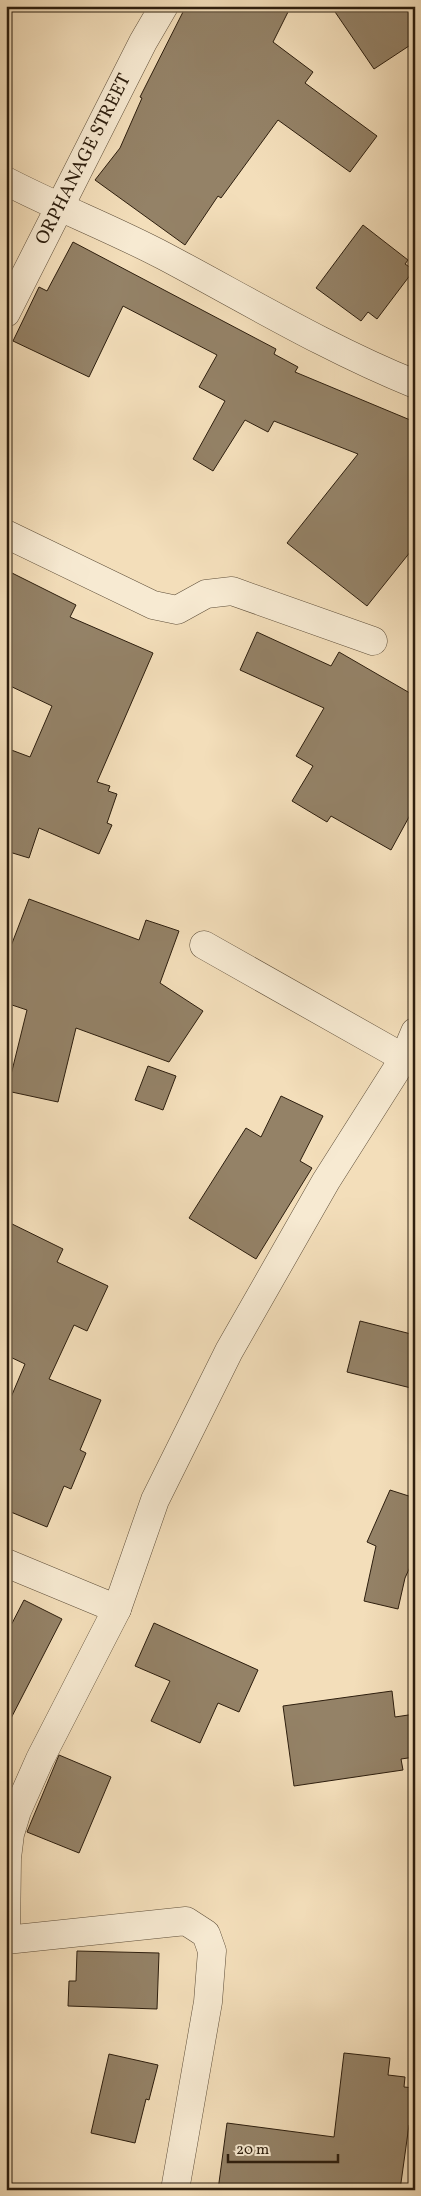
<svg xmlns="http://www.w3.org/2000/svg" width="421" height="2196" viewBox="0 0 421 2196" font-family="Vollkorn,serif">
  <rect width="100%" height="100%" fill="#f3deba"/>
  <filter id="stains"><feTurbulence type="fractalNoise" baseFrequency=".004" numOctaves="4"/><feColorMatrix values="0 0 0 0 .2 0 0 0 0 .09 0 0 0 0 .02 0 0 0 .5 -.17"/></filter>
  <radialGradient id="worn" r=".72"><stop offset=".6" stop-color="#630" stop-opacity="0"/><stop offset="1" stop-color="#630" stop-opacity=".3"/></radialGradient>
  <g fill="#948267" stroke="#2d1e0e">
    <polygon points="186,6 291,6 273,42 313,72 305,83 377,136 350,172 278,120 221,198 218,196 185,245 95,180 120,148 142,98 140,97"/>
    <polygon points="331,6 415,6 415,42 374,69"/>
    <polygon points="363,225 408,260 405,264 414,270 377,319 368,312 361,321 316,288"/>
    <polygon points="73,242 276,349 274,354 298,367 295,372 415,422 415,546 367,606 287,543 358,454 274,421 268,432 245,420 213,471 193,459 225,401 199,387 217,355 123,306 89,377 13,341 39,287 47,291"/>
    <polygon points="6,570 76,605 70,617 153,653 97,782 110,786 108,791 117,794 107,823 112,825 99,854 39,828 29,858 6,851 6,748 30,757 52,706 6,684"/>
    <polygon points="257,632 331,666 339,652 415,696 415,806 391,850 331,816 327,822 292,801 313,766 296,756 324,708 240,670"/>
    <polygon points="29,899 139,940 146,920 179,931 160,983 203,1011 169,1062 76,1028 58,1102 7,1091 27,1010 6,1003 6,959"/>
    <polygon points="148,1066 176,1076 163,1110 135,1100"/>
    <polygon points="281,1096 323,1116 300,1161 312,1168 256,1259 189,1218 246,1128 261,1137"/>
    <polygon points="6,1221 63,1249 57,1262 108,1286 87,1331 74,1325 49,1379 101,1400 80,1450 86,1453 71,1489 64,1486 47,1527 6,1510 6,1409 25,1364 6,1355"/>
    <polygon points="360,1321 415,1335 415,1389 347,1372"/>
    <polygon points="390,1490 415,1498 415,1556 405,1578 398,1609 364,1601 376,1546 367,1542"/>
    <polygon points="24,1600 62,1619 6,1728 6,1635"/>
    <polygon points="154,1623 258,1670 239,1712 218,1703 200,1743 151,1721 170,1681 135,1666"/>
    <polygon points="392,1691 395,1717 415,1714 415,1757 401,1759 403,1770 294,1786 283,1706"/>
    <polygon points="59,1755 111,1777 79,1853 27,1832"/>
    <polygon points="77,1951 159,1953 157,2009 68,2006 69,1981 76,1981"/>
    <polygon points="344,2053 390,2058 388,2075 405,2077 404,2087 415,2088 415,2126 409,2125 400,2190 218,2190 227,2123 334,2137"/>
    <polygon points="109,2054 158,2065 149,2100 146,2099 135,2143 91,2133"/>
  </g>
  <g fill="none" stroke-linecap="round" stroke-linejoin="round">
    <g stroke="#5e4e39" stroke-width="29">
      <g id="street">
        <path d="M6,181C58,208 113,229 164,256C247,300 328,349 415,384"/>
        <path id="s1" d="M6,313L143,42L164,6"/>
        <polyline points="6,534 153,605 177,610 206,594 232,591 373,641"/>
        <polyline points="204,945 404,1058"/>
        <polyline points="6,1563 117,1609"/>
        <polyline points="6,1940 7,1858 10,1834 17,1811 40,1759 117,1609 155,1500 229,1351 326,1181 404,1058 415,1032"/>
        <polyline points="6,1940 186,1921 206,1934 212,1951 208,2002 175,2190"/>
      </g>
    </g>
    <use href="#street" stroke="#f7ead2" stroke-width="28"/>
  </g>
  <g text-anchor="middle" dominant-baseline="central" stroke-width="5" stroke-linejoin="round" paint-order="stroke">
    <g font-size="19" fill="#2d1e0e" stroke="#f7ead2">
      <text stroke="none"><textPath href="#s1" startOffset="172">ORPHANAGE STREET</textPath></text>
    </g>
  </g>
  <rect width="421" height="2196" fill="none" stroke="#f3deba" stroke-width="25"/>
  <rect x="8" y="8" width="406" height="2181" fill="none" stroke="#2d1e0e" stroke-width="2.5"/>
  <rect x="12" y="12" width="396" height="2171" fill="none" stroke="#2d1e0e"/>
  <path d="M228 2154v8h110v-8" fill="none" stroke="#2d1e0e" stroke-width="2.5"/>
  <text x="236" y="2154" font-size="15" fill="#2d1e0e" stroke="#f7ead2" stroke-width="4" paint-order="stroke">20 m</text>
  <rect width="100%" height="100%" filter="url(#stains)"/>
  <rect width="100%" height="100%" fill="url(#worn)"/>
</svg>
